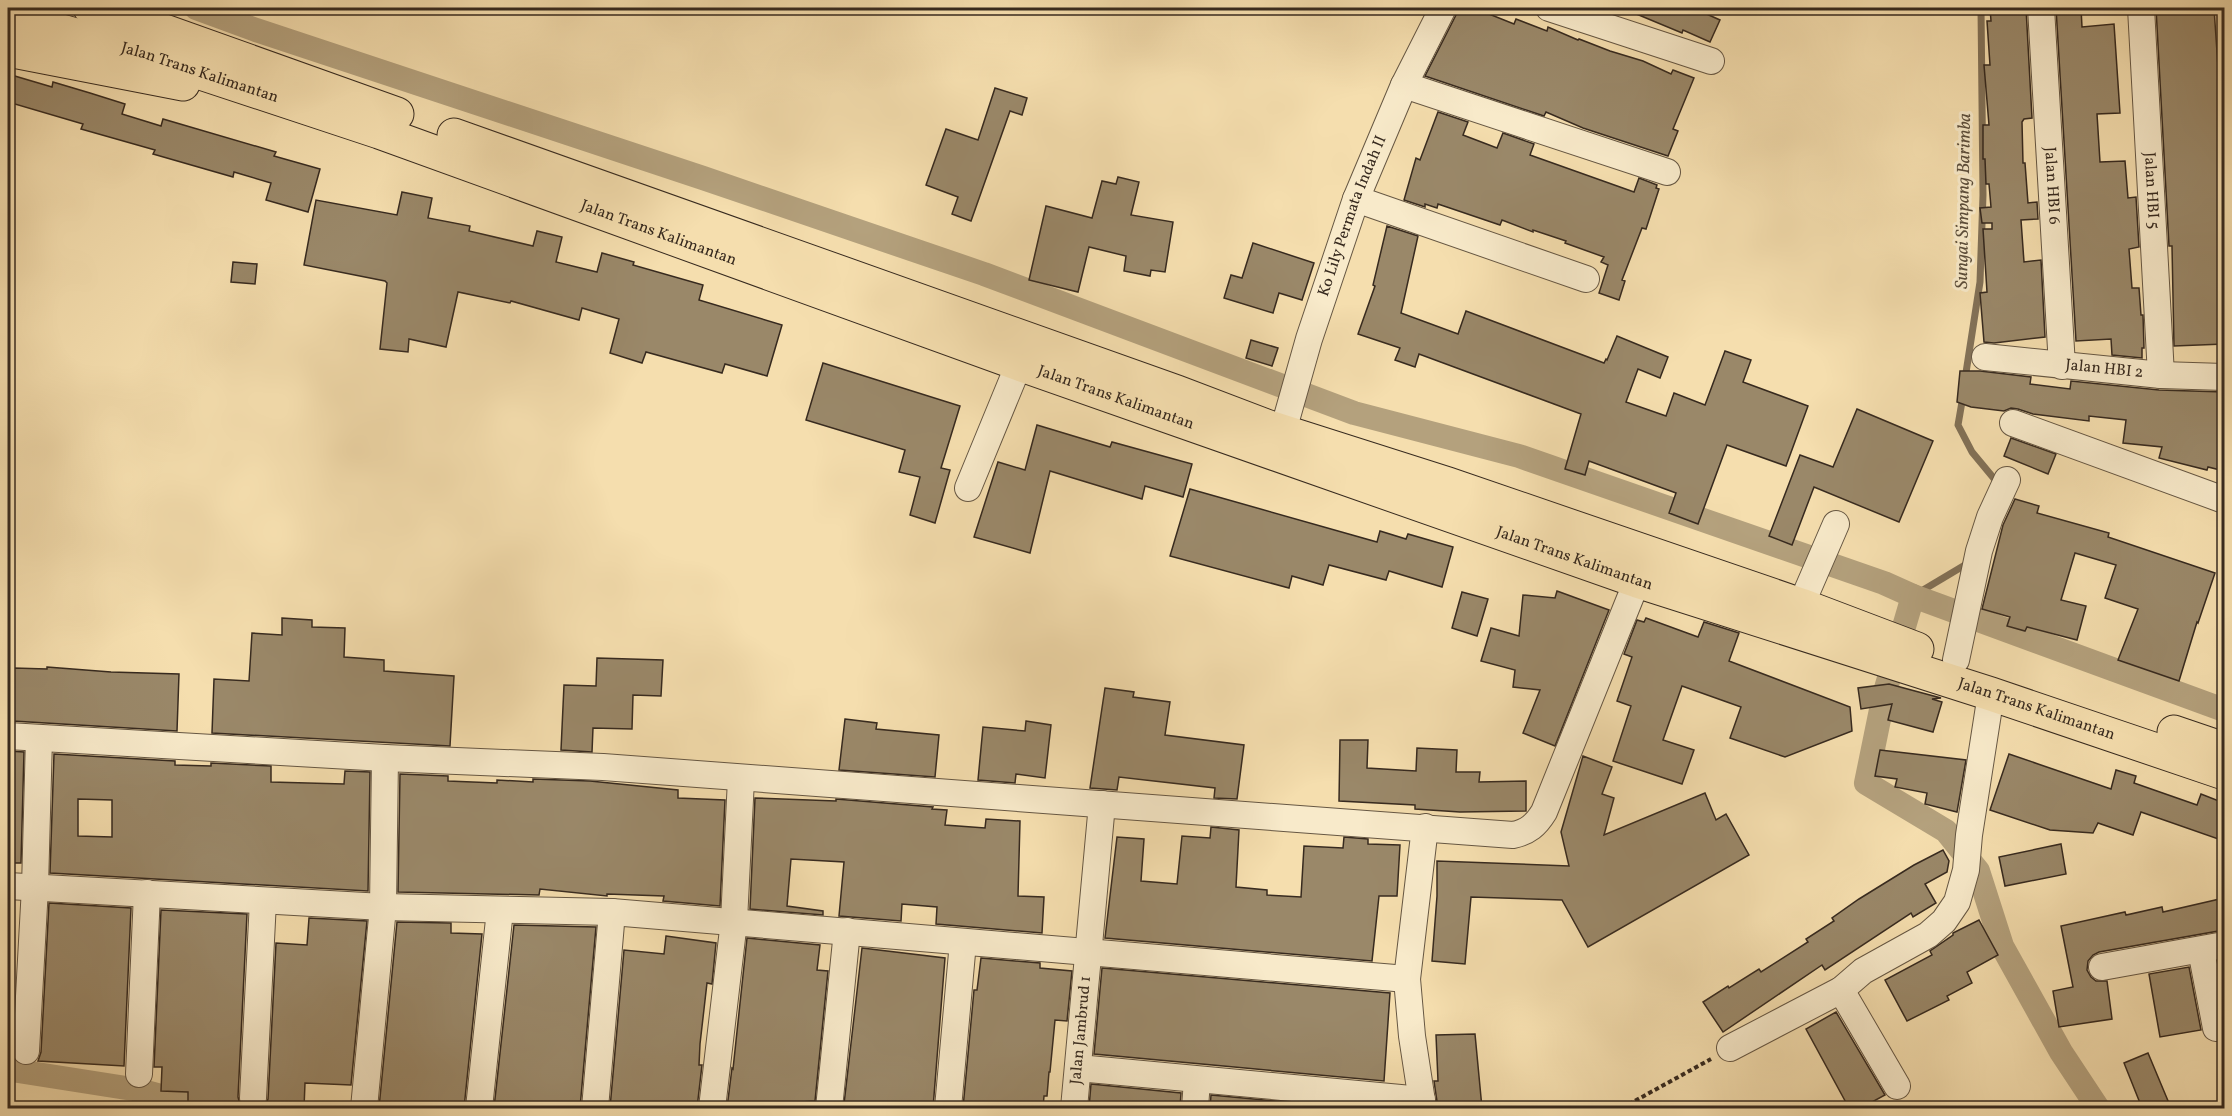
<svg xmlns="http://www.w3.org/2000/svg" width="2232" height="1116" viewBox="0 0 2232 1116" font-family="Vollkorn,serif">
  <rect width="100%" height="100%" fill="#f5deae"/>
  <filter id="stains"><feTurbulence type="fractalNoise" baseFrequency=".00333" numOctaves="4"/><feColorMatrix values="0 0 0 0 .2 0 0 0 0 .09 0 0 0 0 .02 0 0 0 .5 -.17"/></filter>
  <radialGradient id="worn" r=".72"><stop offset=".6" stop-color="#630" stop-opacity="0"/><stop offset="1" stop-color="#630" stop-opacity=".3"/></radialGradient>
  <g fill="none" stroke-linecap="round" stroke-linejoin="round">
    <g stroke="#827157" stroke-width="7">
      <polyline points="1965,379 1980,282 1983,195 1981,8"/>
      <polyline points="1963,396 1958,425 1972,452 1996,481 1995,486"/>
      <polyline points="1913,596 1970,562"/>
    </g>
    <g stroke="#b4a17d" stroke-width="24">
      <polyline points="196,8 256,30 703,178 984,274 1354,413 1519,456 1884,583 1913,596 2224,710"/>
      <polyline points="1913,596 1884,695 1866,783 1946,831 1978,871 2002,946 2061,1052 2098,1108"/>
      <polyline points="8,1067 18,1071 139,1090 206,1108"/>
    </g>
  </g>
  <g fill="#9a8869" stroke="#372a1f" stroke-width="1.5" fill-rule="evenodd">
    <polygon points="1458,8 1474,8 1514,24 1516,19 1547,31 1548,27 1578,40 1579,39 1610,51 1643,61 1671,74 1673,70 1694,78 1673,129 1678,131 1668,156 1583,128 1546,112 1544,116 1425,76 1456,15"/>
    <polygon points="1622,8 1693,8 1720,20 1710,42 1683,30 1682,33"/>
    <polygon points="1990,8 2026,8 2032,118 2024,119 2022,122 2023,163 2025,163 2028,203 2037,202 2038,219 2021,220 2024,262 2041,260 2045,337 1994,343 1984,342 1980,293 1987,292 1983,229 1992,229 1992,223 1982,223 1980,208 1991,207 1989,184 1986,184 1985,159 1983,159 1983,125 1989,125 1984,65 1990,65 1987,21 1991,21"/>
    <polygon points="2056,8 2081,8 2082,27 2114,24 2120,113 2097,114 2100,162 2125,161 2128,198 2136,197 2139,247 2129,249 2132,288 2139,288 2141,315 2143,315 2144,348 2142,348 2142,358 2112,355 2111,339 2076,341"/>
    <polygon points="2156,8 2214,8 2223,140 2220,140 2223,181 2224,180 2224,344 2174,346 2172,246 2169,246"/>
    <polygon points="8,74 52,87 53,82 90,93 125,104 122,114 161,126 163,119 276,152 274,156 320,169 308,212 266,200 271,183 234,172 233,177 153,154 155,150 81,129 83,124 8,102"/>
    <polygon points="995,88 1027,98 1022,115 1010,111 971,221 952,214 958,197 926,185 946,129 978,140"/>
    <polygon points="1438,112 1468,122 1463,135 1497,148 1503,133 1534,144 1530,155 1634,192 1639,178 1657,185 1656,188 1659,189 1646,229 1642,228 1622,280 1625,281 1619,300 1599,293 1608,265 1601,262 1604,257 1565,243 1566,241 1533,230 1533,232 1502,220 1500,225 1438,204 1437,208 1425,204 1425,207 1404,200 1416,158 1420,160"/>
    <polygon points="1118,177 1139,182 1131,215 1173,222 1165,272 1151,270 1150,276 1124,271 1126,256 1089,247 1078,292 1029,280 1046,206 1092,218 1102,181 1116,184"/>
    <polygon points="402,192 432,198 428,218 470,226 469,231 533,246 537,231 562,237 556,262 597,272 602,253 634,262 633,265 703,285 699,300 782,325 767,376 725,364 722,373 646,352 642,363 610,353 619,319 582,308 579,320 511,301 510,303 458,292 446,347 409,339 408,352 380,349 387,283 385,281 304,265 316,200 397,215"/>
    <polygon points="1387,226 1418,236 1401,313 1458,334 1466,311 1604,363 1606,359 1607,360 1617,336 1668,357 1660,378 1638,369 1626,402 1666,416 1674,393 1705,405 1725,351 1751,360 1743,382 1808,406 1786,466 1727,445 1698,524 1669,513 1676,493 1589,461 1585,475 1565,469 1581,414 1419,354 1415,367 1395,360 1400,348 1358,334 1375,286 1373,285"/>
    <polygon points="1253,243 1314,263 1302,300 1279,293 1273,313 1224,298 1231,275 1242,278"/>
    <polygon points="233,262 257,264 255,284 231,282"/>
    <polygon points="1251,340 1278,348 1272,366 1246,358"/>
    <polygon points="823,363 960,406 941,468 950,470 935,523 910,515 920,477 899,472 905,450 806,420"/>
    <polygon points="1960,371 1980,371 2031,377 2030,384 2070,389 2071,381 2159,390 2224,392 2221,431 2224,432 2224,471 2208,467 2207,470 2159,458 2162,447 2123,443 2126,420 2089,416 2089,421 2033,414 2018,409 2011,408 2004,411 1971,407 1957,402"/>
    <polygon points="1857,409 1933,441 1899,522 1814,487 1792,545 1769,536 1800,455 1833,467"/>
    <polygon points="1037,425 1110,447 1112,442 1192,464 1183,497 1145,486 1142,499 1050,471 1030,553 974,537 998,462 1025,470"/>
    <polygon points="2011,438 2056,454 2048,474 2004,456"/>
    <polygon points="1190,489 1377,542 1380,531 1406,539 1408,534 1453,547 1442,587 1389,571 1386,580 1329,565 1323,585 1292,576 1289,588 1170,556"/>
    <polygon points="2015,499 2039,506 2037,513 2109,533 2108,537 2215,573 2198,623 2197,622 2179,681 2118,660 2138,609 2105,598 2116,565 2075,553 2061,600 2086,606 2077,640 2027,627 2025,631 2007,626 2010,617 1982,609 2003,525"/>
    <polygon points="1557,591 1609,610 1555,746 1523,733 1540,690 1513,687 1515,670 1481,661 1491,628 1519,636 1523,595 1555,598"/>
    <polygon points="1462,592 1488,599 1477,636 1452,628"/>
    <polygon points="282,618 312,620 312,627 345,628 344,657 384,660 384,671 454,676 450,746 212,733 214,679 249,681 252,633 282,635"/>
    <polygon points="1646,618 1698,637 1704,622 1739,633 1729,661 1850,707 1852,731 1785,757 1730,738 1741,707 1682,686 1663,740 1694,750 1682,784 1613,761 1631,706 1617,701 1632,657 1624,654 1637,620 1644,622"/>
    <polygon points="597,658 663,660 661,696 633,695 632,729 593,728 592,752 561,750 564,685 596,686"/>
    <polygon points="47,667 111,672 179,674 177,731 13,721 13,711 8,711 8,674 14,674 14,668 47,669"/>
    <polygon points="1889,684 1941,698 1932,699 1942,702 1933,732 1888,720 1892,704 1861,709 1858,688"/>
    <polygon points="1105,688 1134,692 1133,697 1170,702 1165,735 1244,745 1237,799 1214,798 1215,788 1119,777 1117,790 1090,788"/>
    <polygon points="845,719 877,723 876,729 939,735 935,777 839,770"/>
    <polygon points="1026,721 1051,725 1045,778 1016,774 1015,783 978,780 983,727 1025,731"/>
    <polygon points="1340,740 1368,740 1367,768 1416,771 1417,748 1457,750 1456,772 1480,772 1479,782 1526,781 1526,811 1460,812 1415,809 1415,805 1339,801"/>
    <polygon points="1880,750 1966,760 1957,812 1925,804 1927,793 1895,787 1897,779 1875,776"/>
    <polygon points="8,751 24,752 21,863 8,863"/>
    <path d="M54,754L175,761V765L211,766V763L271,766V782L344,784L345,771L370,772L368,891L50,873ZM78,799L112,800V837L78,836Z"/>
    <polygon points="2009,754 2111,789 2116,770 2136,776 2134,783 2197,805 2201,794 2224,803 2224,841 2141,812 2133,835 2098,823 2093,833 2050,830 1990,810"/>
    <polygon points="1583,756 1612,767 1602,794 1614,798 1604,835 1705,793 1716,820 1726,814 1749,855 1588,947 1562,900 1471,897 1465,964 1432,961 1437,896 1437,861 1569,866 1561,832"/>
    <polygon points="400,774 448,776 448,781 497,783 497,780 533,782 533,779 590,781 678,790 678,798 725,800 720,906 663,901 664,896 607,894 607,896 540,889 539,895 398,892"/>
    <polygon points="755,798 836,801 836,799 933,807 932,809 947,810 945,825 985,828 986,819 1020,821 1018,896 1044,897 1042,933 936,924 937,907 902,904 901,921 839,916 844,862 791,859 787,906 823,911 823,915 750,909"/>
    <polygon points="1211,827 1239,830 1236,887 1267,890 1267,895 1301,897 1304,846 1343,848 1344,837 1368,839 1368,844 1400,845 1397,896 1379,896 1372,961 1105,938 1117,837 1144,839 1141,881 1177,884 1182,836 1210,838"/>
    <polygon points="2061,844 2066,874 2005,886 1999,857"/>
    <polygon points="1943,850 1949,861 1947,872 1925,884 1936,903 1913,917 1911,913 1825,970 1822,965 1723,1032 1703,1002 1728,986 1729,988 1759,969 1761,972 1808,942 1806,939 1834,921 1832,918 1859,899 1914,865"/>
    <polygon points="2224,898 2224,930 2099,952 2093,955 2088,961 2087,970 2091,977 2096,981 2107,981 2112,1019 2059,1027 2053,991 2073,987 2061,926 2125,912 2126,915 2162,907 2163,912"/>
    <polygon points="49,903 131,908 124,1066 38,1061 41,1052"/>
    <polygon points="161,910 247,914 238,1097 240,1105 188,1102 188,1092 161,1091 162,1067 154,1067"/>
    <polygon points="309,918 367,921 351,1085 305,1083 304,1108 265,1106 268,1099 276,943 307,945"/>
    <polygon points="1979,920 1998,955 1967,972 1972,983 1947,996 1949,1000 1907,1021 1885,980 1932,955 1930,951 1953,935 1953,933"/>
    <polygon points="397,922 451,923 451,933 482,934 464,1108 379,1108"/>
    <polygon points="514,925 596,927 580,1108 494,1108"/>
    <polygon points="666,936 716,943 712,984 707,983 700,1044 699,1065 702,1065 697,1108 610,1108 624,950 664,954"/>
    <polygon points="747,938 820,945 817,970 828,971 815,1101 802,1102 802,1108 727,1108 732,1068 733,1069"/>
    <polygon points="862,948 945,958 933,1108 882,1108 844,1104"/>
    <polygon points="981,958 1040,963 1040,968 1072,971 1067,1021 1055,1020 1050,1072 1049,1072 1047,1096 1044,1096 1043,1108 963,1108 974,990 977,990"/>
    <polygon points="2224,960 2224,992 2218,961"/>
    <polygon points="2189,967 2201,1030 2160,1037 2149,974"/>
    <polygon points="1102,968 1390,993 1384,1081 1094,1054"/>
    <polygon points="1836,1012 1885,1095 1861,1108 1849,1108 1806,1029"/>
    <polygon points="8,1023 13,1023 11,1044 8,1044"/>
    <polygon points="1475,1034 1482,1108 1438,1108 1434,1081 1438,1081 1436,1035"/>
    <polygon points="2148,1053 2171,1108 2142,1108 2124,1063"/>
    <polygon points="1091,1084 1181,1093 1180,1108 1089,1108"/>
    <polygon points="1211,1095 1351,1108 1210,1108"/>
  </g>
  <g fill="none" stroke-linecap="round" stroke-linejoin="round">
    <g stroke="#665743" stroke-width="28">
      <g id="minor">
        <polyline points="1549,8 1711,61"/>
        <path id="s1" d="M2041,8L2062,366"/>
        <path id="s2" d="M2141,8L2161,375"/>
        <polyline points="1404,85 1667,172"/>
        <polyline points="1356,199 1586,279"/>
        <path id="s3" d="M1985,357L2161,375L2224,377"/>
        <polyline points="2013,423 2224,500"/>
        <path id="s4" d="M1283,431L1309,339L1356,199L1404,85L1443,8"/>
        <polyline points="968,488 1019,364"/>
        <polyline points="1801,605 1836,524"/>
        <polyline points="1956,660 1979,551 1990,517 2007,480"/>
        <path d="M8,736L385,758L603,767L1513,835C1528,832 1536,825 1544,812L1637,581"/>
        <polyline points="8,886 383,907 612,912 1407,979"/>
        <polyline points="2201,950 2216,1028"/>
        <polyline points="2102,967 2224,945"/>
        <polyline points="1841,990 1897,1086"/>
        <polyline points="1730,1048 1841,990 1863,971 1928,935 1944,921 1957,902 1966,870 1969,835 1991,694"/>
        <polyline points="26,1051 35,887 39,738"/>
        <polyline points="1078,1068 1422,1100"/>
        <polyline points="139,1074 147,893"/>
        <polyline points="253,1098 263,901"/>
        <polyline points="364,1108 383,907 385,758"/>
        <polyline points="479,1108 500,910"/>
        <polyline points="595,1108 612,912"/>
        <polyline points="712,1108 734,921 741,779"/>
        <polyline points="829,1108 847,931"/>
        <polyline points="948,1108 963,942"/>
        <path id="s5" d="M1074,1108L1102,804"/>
        <polyline points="1195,1108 1197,1080"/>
        <polyline points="1423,1108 1412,1036 1407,979 1425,827"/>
      </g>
    </g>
    <g stroke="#372a1f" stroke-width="35">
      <g id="highway">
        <polyline points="90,8 159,29 397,114"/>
        <path id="s6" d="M8,16L143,54L379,132L1019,364L1637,581L1991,694L2224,773"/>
        <polyline points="8,50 183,84"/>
        <polyline points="454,135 1177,392 1269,427 1448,484 1801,605 1917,649"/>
        <polyline points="2174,732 2224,749"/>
      </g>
    </g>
    <polyline stroke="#372a1f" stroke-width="4" stroke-dasharray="4.5 3" stroke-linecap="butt" points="1622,1108 1711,1059"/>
    <use href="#minor" stroke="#f8eaca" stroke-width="26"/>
    <use href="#highway" stroke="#f5deae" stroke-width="33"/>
  </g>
  <g text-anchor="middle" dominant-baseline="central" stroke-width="6" stroke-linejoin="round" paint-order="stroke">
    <g font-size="16" fill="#372a1f" stroke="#f8eaca">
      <text stroke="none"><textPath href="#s6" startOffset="200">Jalan Trans Kalimantan</textPath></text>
      <text stroke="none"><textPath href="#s1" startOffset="178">Jalan HBI 6</textPath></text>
      <text stroke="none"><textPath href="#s2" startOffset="183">Jalan HBI 5</textPath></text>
      <text stroke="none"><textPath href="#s4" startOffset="226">Ko Lily Permata Indah II</textPath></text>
      <text stroke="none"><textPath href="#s6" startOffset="686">Jalan Trans Kalimantan</textPath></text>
      <text stroke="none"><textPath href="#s3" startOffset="120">Jalan HBI 2</textPath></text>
      <text stroke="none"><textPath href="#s6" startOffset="1172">Jalan Trans Kalimantan</textPath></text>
      <text stroke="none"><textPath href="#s6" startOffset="1658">Jalan Trans Kalimantan</textPath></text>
      <text stroke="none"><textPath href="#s6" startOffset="2144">Jalan Trans Kalimantan</textPath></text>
      <text stroke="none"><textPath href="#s5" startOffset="78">Jalan Jambrud 1</textPath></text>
    </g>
    <g font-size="18" font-style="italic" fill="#5c4e3b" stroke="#f8eaca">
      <text transform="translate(1964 201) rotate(-89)">Sungai Simpang Barimba</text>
    </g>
  </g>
  <rect width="2232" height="1116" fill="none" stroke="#f5deae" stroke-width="30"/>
  <rect x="9" y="9" width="2214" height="1098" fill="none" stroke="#372a1f" stroke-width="3"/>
  <rect x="15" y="15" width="2202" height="1086" fill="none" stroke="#372a1f" stroke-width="1.5"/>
  <rect width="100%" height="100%" filter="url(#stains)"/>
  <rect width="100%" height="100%" fill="url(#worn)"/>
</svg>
